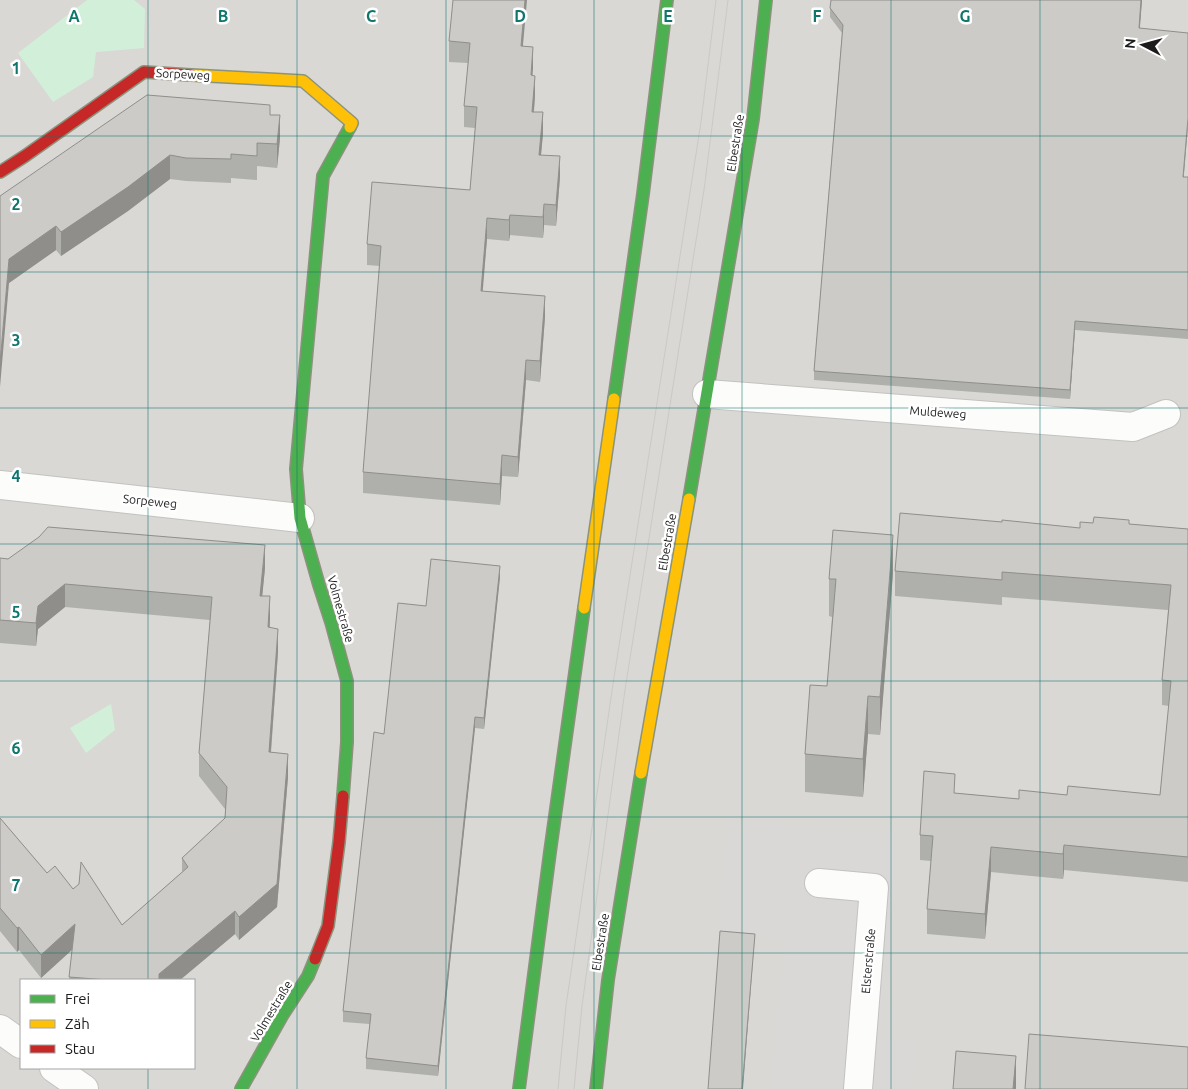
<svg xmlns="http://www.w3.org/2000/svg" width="1188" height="1089" viewBox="0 0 1188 1089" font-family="Ubuntu,sans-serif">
  <rect width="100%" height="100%" fill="#eae9e4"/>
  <path fill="#d9d8d5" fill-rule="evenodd" d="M0,0H1188V1089H0ZM21,980H194V1068H21Z"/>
  <g fill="#d2f0d9">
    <polygon points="87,0 134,0 145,9 144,48 96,52 93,77 53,102 18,53"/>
    <polygon points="111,704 115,730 86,753 70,728"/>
  </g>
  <polygon fill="#d9d8d6" points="727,819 898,834 880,1038 916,1042 912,1089 770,1089 784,940 717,933"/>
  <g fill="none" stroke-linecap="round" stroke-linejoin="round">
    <g stroke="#c3c2c0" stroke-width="30">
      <g id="street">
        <polyline points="707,394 1133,427 1166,414"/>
        <polyline points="0,485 300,518"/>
        <polyline points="819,883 874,888 858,1089"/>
        <polyline points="0,1029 21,1044"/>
        <polyline points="54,1068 84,1089"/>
      </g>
    </g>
    <g stroke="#8c937d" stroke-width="14">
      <g id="fast">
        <polyline points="614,399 643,194 667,0"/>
        <polyline points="689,499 753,119 766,0"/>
        <polyline points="343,796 347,742 347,681 331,622 319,585 300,518 296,469 323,176 350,127"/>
        <polyline points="241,1089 282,1016 308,976 315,959"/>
        <polyline points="519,1089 550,852 584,608"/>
        <polyline points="596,1089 608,980 641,773"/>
      </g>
    </g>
    <g stroke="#8c937d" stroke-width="14">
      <g id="slow">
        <polyline points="191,75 303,81 352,123 350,127"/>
        <polyline points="584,608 614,399"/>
        <polyline points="641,773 689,499"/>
      </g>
    </g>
    <g stroke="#8c937d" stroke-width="14">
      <g id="jam">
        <polyline points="0,172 25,156 144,72 191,75"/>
        <polyline points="315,959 328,926 339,842 343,796"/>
      </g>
    </g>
    <use href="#street" stroke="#fcfcfb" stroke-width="28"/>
    <use href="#fast" stroke="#4caf50" stroke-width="11"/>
    <use href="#slow" stroke="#ffc107" stroke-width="11"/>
    <use href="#jam" stroke="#c62828" stroke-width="11"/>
    <g stroke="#c9c9c8" stroke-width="1">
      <polyline points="558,1089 566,1006 613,684 701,122 716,0"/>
      <polyline points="574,1089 582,1006 625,690 704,190 728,0"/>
    </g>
  </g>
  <g fill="#afafab">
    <polygon points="1142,0 1140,28 1184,177 1188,177 1188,339 1075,330 1070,399 814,380 814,371 842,33 830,17 830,8"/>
    <polygon points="449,41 523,46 533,68 532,75 535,96 534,112 543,133 541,155 560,177 556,226 544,225 543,238 510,235 509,241 487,239 482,291 545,317 540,382 526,380 518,477 502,476 500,505 363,493 363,472 380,266 367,265 367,244 470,190 475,128 464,127 464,106 468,63 449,62"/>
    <polygon points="270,115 280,138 277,168 257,166 257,180 231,178 231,183 186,181 170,179 128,211 61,256 56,250 9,283 0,196"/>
    <polygon points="1093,523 1129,524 1188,529 1188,882 1064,870 1063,879 991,872 985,939 927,934 927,909 931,861 920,860 920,835 955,793 1019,799 1067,795 1160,795 1169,706 1162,705 1162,680 1168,610 1002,597 1002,605 895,596 895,571 1080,528"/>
    <polygon points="0,558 8,559 265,568 262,596 270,619 270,628 278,652 271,753 288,777 277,907 239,940 235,934 180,980 69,980 72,950 41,978 19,950 17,952 0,931 0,818 47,873 73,889 122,925 182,872 182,858 225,818 225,809 199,776 199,753 210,620 65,607 38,629 36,646 0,643"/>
    <polygon points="893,573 880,735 868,734 863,797 805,792 805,754 827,686 832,617 829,616 829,579"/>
    <polygon points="500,577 484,729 475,728 438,1076 366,1069 366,1058 370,1024 343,1022 343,1011 384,734 426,606"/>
  </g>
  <g fill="#8f8e8b">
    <polygon points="525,0 527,0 521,67 521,46"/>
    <polygon points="1141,0 1142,0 1139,37 1139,28"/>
    <polygon points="533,47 533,68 531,96 531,75"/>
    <polygon points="535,76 535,96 532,132 532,112"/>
    <polygon points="543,112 543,133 539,176 539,155"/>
    <polygon points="280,115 280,138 277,168 277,144"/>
    <polygon points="1188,118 1188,126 1183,186 1183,177"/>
    <polygon points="170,155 170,179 128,211 61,256 61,232"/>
    <polygon points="560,156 560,177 556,226 556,205"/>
    <polygon points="544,204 544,225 543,238 543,217"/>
    <polygon points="510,215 510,235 509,241 509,220"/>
    <polygon points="487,218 487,239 481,312 481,291"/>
    <polygon points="56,226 56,250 9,283 0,387 0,363 9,259"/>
    <polygon points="545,296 545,317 540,382 540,361"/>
    <polygon points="1075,321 1075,330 1070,399 1070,390"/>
    <polygon points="526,360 526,380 518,477 518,457"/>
    <polygon points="502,455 502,476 500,505 500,484"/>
    <polygon points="893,535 893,573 880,735 880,697"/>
    <polygon points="265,545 265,568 260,619 260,596"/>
    <polygon points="500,566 500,577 484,729 484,718"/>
    <polygon points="65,584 65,607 38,629 36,646 36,623 38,606"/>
    <polygon points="270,596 270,619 268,650 268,627"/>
    <polygon points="278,629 278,652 269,776 269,752"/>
    <polygon points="868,696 868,734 863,797 863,759"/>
    <polygon points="475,717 475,728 438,1076 438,1066"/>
    <polygon points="288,754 288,777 277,907 239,940 239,917"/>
    <polygon points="1064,845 1064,870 1063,879 1063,854"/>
    <polygon points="991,847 991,872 985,939 985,914"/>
    <polygon points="235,911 235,934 180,980 159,980 159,974"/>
    <polygon points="75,924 75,947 41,978 41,955"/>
    <polygon points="19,927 19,950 17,952 17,928"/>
    <polygon points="755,934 743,1089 742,1089"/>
    <polygon points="1016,1056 1016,1089 1013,1089"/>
  </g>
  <g fill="#cccbc7" stroke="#8f8e8b">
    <polygon points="453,0 525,0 521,46 533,47 531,75 535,76 532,112 543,112 539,155 560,156 556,205 544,204 543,217 510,215 509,220 487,218 481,291 545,296 540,361 526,360 518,457 502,455 500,484 363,472 381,246 367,244 372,182 470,190 477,107 464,106 470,43 449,41"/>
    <polygon points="831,0 1141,0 1139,28 1188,33 1188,118 1183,177 1188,177 1188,330 1075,321 1070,390 814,371 843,25 830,8"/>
    <polygon points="147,95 270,105 270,115 280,115 277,144 257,143 257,156 231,154 231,159 186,158 170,155 128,187 61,232 56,226 9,259 0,363 0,196"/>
    <polygon points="900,513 1002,522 1002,520 1080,528 1080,522 1093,523 1094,517 1129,520 1129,524 1188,529 1188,857 1064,845 1063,854 991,847 985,914 927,909 933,836 920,835 924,771 955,774 954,793 1019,799 1019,790 1067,795 1068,786 1160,795 1171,681 1162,680 1171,585 1002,572 1002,580 895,571"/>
    <polygon points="48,527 265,545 260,596 270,596 268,627 278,629 269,752 288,754 277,884 239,917 235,911 159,974 159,980 108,980 69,977 75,924 41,955 19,927 17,928 0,908 0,818 47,873 55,866 73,889 79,884 81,862 122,925 188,867 182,858 225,818 227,787 199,753 212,597 65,584 38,606 36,623 0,620 0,558 8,559 39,537"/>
    <polygon points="833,530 893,535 880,697 868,696 863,759 805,754 810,685 827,686 836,579 829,579"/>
    <polygon points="431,559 500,566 484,718 475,717 438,1066 366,1058 371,1014 343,1011 374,732 384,734 398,603 426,606"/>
    <polygon points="720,931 755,934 742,1089 708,1089"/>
    <polygon points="1029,1034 1188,1047 1188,1089 1025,1089"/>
    <polygon points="956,1051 1016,1056 1013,1089 953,1089"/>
  </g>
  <path fill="none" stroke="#0f766e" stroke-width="1" stroke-opacity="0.55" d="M148,0V980M297,0V1089M446,0V1089M594,0V1089M742,0V1089M891,0V1089M1040,0V1089M0,136H1188M0,272H1188M0,408H1188M0,544H1188M0,681H1188M0,817H1188M0,953H1188M148,1068V1089"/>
  <g text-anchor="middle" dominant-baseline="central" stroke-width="5" stroke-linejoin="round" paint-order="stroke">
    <g font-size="12" fill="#1c1c1c" stroke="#fff">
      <text transform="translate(183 74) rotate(3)">Sorpeweg</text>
      <text transform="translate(735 143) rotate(-81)">Elbestraße</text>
      <text transform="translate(938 412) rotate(4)">Muldeweg</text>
      <text transform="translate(150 501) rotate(6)">Sorpeweg</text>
      <text transform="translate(667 542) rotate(-80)">Elbestraße</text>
      <text transform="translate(341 609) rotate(74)">Volmestraße</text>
      <text transform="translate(600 942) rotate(-81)">Elbestraße</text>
      <text transform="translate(868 961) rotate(-85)">Elsterstraße</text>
      <text transform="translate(271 1011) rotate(-59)">Volmestraße</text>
    </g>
  </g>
  <g font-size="16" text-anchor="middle" font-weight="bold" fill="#0f766e" stroke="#fff" stroke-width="5" stroke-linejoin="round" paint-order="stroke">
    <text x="74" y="22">A</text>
    <text x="223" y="22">B</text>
    <text x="371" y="22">C</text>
    <text x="520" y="22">D</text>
    <text x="668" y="22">E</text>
    <text x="817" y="22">F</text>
    <text x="965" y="22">G</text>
    <text x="16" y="74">1</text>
    <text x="16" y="210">2</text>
    <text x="16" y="346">3</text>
    <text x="16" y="482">4</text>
    <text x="16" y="618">5</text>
    <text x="16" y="754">6</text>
    <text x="16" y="891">7</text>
  </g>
  <rect x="20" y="979" width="175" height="90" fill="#ffffff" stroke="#a4a4a4"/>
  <rect x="30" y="995" width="25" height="8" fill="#4caf50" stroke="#a4a4a4"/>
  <text x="65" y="1004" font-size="15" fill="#1c1c1c">Frei</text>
  <rect x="30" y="1020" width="25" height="8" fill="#ffc107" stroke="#a4a4a4"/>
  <text x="65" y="1029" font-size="15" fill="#1c1c1c">Zäh</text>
  <rect x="30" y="1045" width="25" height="8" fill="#c62828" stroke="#a4a4a4"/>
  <text x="65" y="1054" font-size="15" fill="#1c1c1c">Stau</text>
  <g transform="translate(1143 45) rotate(276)" stroke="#ffffff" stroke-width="4" paint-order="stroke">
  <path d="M0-4L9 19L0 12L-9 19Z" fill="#1c1c1c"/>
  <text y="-8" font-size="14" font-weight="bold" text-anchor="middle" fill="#1c1c1c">N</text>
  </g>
</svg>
